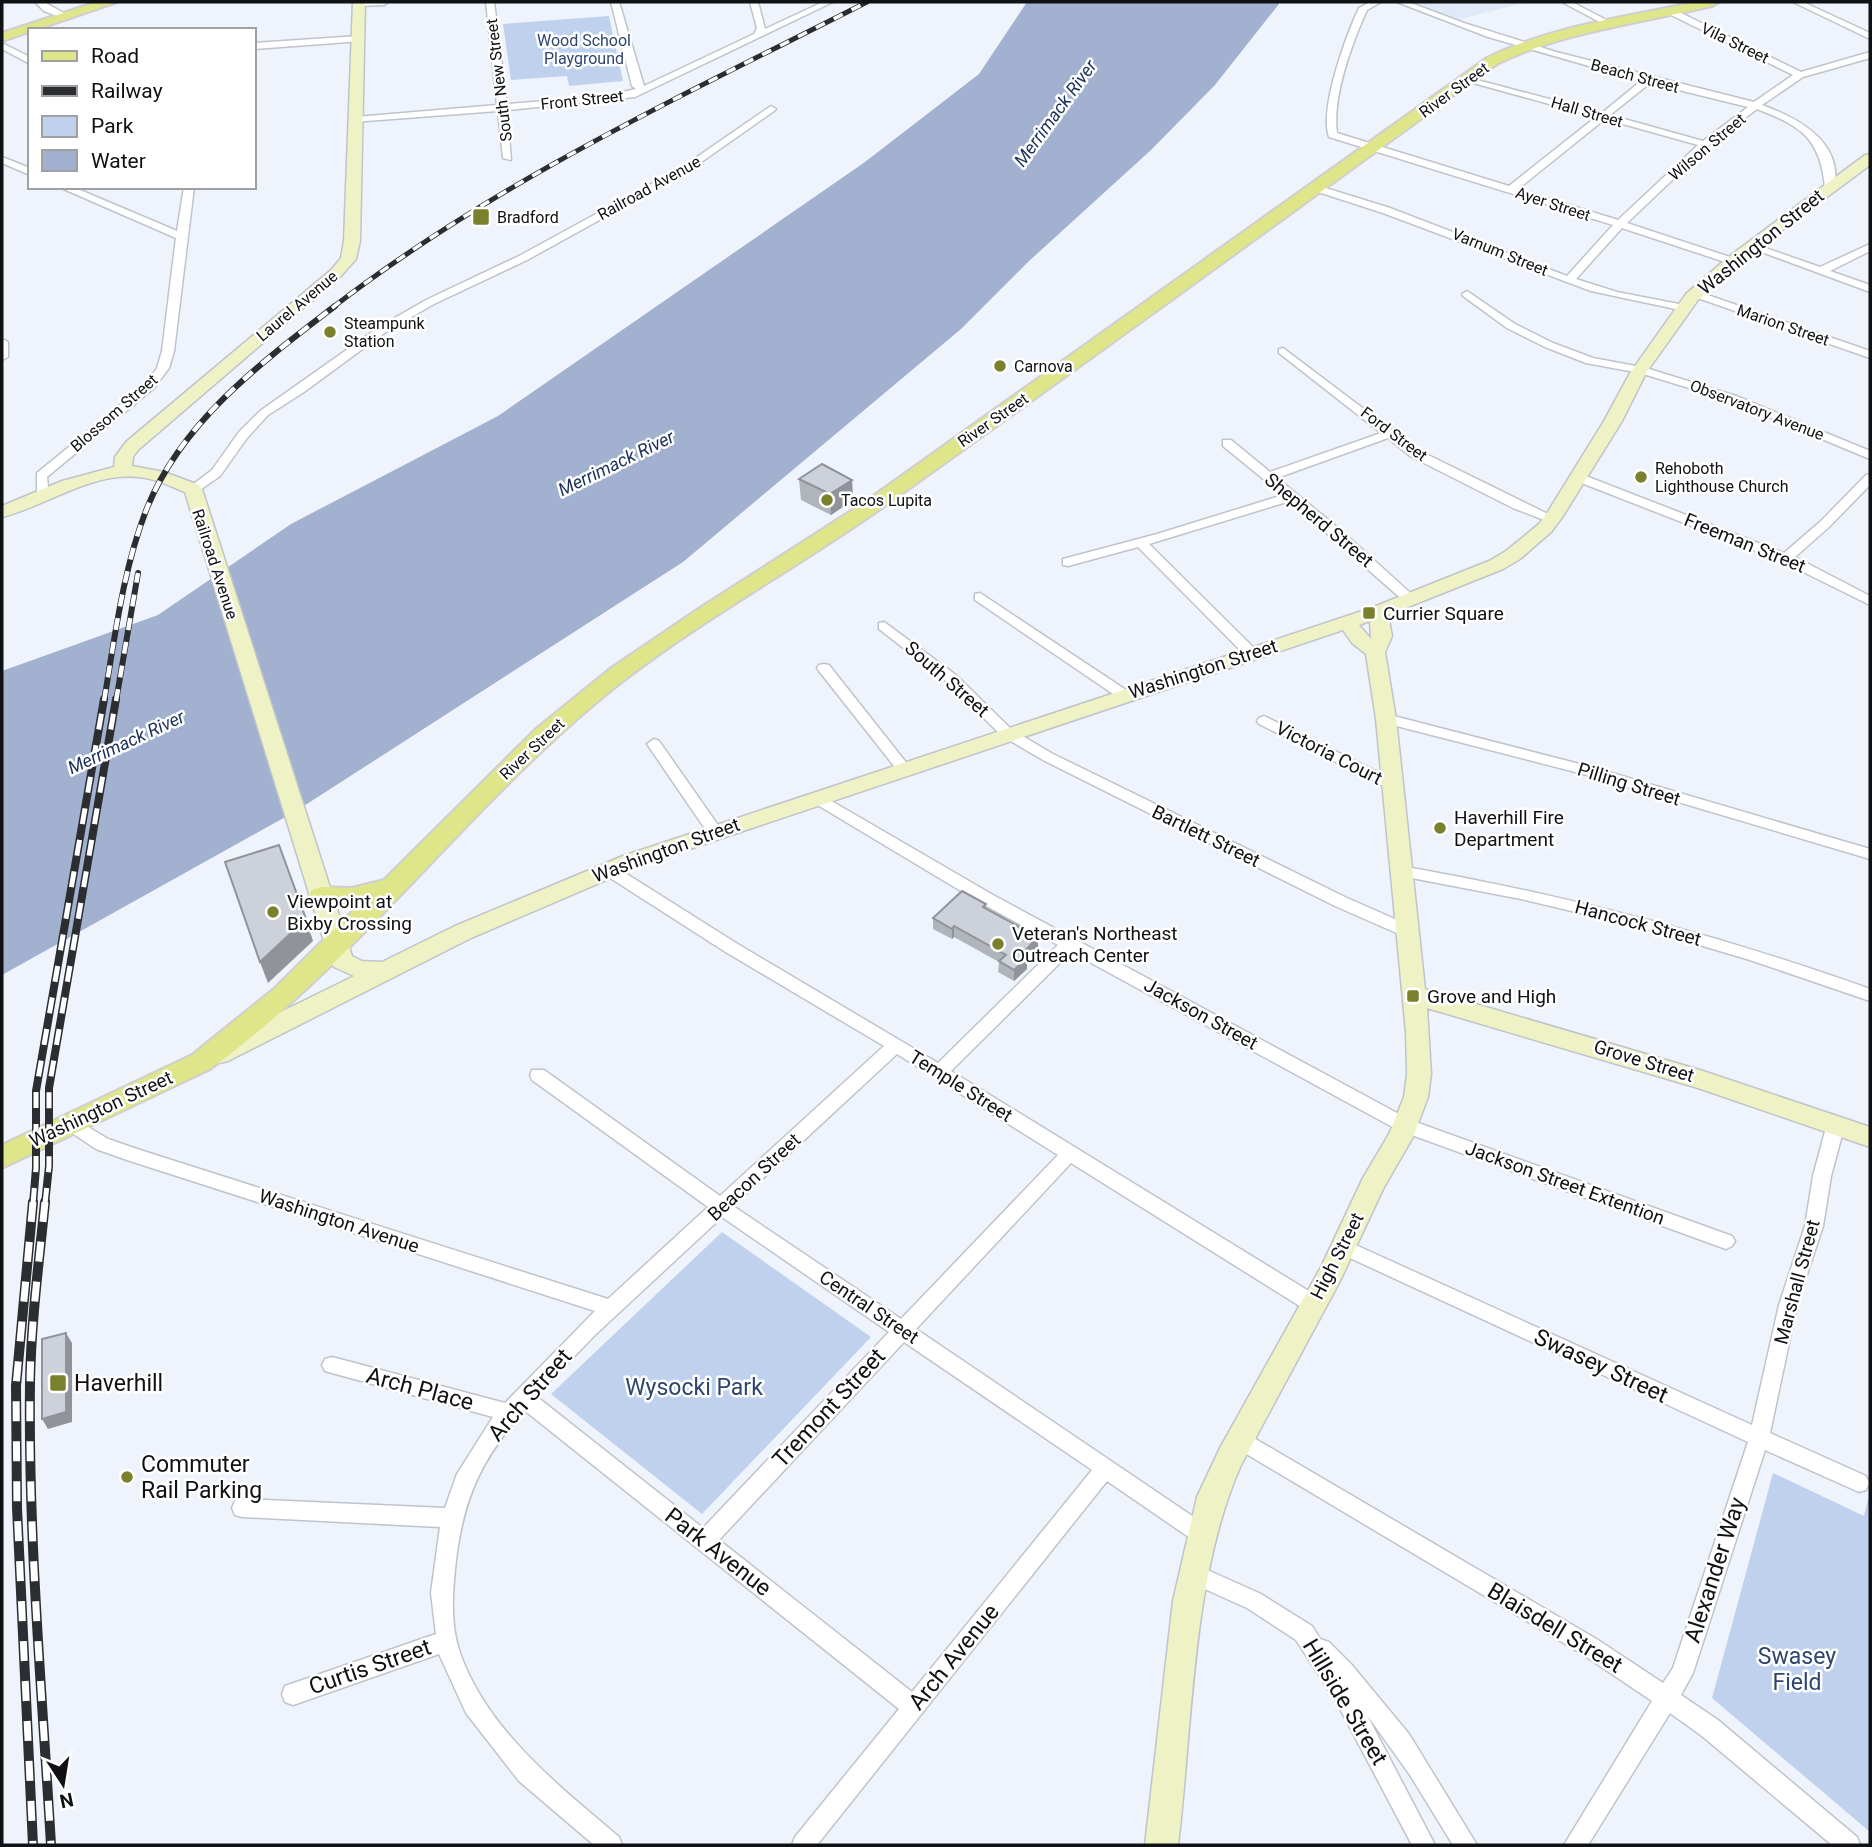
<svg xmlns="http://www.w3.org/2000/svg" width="1872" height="1847" viewBox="0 0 1872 1847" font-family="Roboto,sans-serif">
  <rect width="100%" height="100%" fill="#eff4fc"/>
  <polygon fill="#e0e9f7" points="1409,2 1528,2 1460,19"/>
  <g fill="#c0d1ee">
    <polygon points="609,16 623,81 569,86 567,76 511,80 503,24"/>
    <polygon points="722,1232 871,1337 702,1514 551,1394"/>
    <polygon points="1773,1473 1864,1516 1870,1491 1870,1832 1712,1698"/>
  </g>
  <polygon fill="#a1b1cf" points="1027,2 1279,2 1279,4 1215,85 1151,150 1028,262 961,329 683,562 296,811 2,975 2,671 158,615 291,524 498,416 865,162 979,74"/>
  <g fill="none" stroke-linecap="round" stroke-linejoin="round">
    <g stroke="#bfc4cc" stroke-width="3">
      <g id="street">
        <polygon points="35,2 44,2 69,16 65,19 44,11"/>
        <polygon points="356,2 388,2 384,5 359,6"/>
        <polygon points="486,2 494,2 507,104 605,96 636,89 632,86 611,2 619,2 644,86 754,34 757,28 750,2 758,2 765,29 823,2 833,2 635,97 507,110 511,160 503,158 498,111 353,122 351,120 356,117 497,105"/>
        <path d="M1370,2H1381L1367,10C1352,43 1332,97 1337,133L1509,186L1596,117L1466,81V77L1602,113L1641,81L1488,37L1397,2H1408L1464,23L1556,52L1754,102L1793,75L1667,13V9H1673L1801,72L1870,52V58L1803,77L1762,105C1798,118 1844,142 1834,189L1825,187C1820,138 1801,126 1757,109L1708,146L1627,223L1736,259V263H1728L1622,228L1576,279L1617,292L1689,306L1690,308L1685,311L1591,291L1383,213L1312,190V186L1316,185L1390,208L1567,276L1613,225L1329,137C1319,109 1346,36 1359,8ZM1650,83L1748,107L1703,141L1610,115ZM1605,119L1698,145L1618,220L1518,189Z"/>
        <polygon points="1562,2 1572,2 1616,25 1609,27"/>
        <polygon points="1793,2 1803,2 1870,33 1870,39"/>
        <polygon points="359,36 363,39 362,41 254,49 254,43"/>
        <polygon points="2,43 30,57 30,64 2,49"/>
        <polygon points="771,106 776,109 774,111 690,170 527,260 434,304 387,331 304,392 268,415 247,438 220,476 197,492 193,493 187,489 212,470 239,432 260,411 379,327 426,300 519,256 684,166"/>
        <polygon points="2,157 30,168 30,175 2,163"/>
        <polygon points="59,187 73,187 177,231 184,187 194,187 174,351 169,368 154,388 47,477 49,496 43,500 37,496 37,473 146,384 157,368 162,351 176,238"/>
        <polygon points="1870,244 1870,251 1830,271 1870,285 1870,292 1748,247 1757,245 1820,267"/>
        <polygon points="1467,291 1515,324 1553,343 1593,358 1646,368 1736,396 1870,451 1870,459 1728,400 1640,373 1586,363 1545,347 1507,328 1463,296 1462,294"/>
        <polygon points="1696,291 1870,351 1870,358 1692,296 1691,294"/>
        <polygon points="2,339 8,342 8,357 2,360"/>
        <polygon points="1283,348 1418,450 1558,519 1552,523 1513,508 1410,456 1388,438 1277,478 1343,532 1417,599 1415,602 1405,602 1290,501 1149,544 1256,650 1258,653 1256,656 1246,656 1138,547 1068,566 1063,565 1063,559 1157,534 1283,495 1223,446 1223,440 1231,440 1270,472 1381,433 1279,353 1279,349"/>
        <polygon points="1578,473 1784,553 1821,521 1866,475 1870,474 1870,485 1829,527 1795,557 1870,596 1870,605 1781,561 1574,480 1574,474"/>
        <polygon points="980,593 1129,692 1131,695 1129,698 1119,698 975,600 975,594"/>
        <polygon points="884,622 956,675 1012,730 1053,754 1347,898 1413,927 1415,931 1413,935 1401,935 1335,906 1043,760 1002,736 946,681 879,629 879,623"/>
        <polygon points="824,664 829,665 908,765 910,768 908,771 898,771 819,671 817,668 819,665"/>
        <polygon points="1386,714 1595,768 1870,849 1870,859 1587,775 1381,722 1379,719 1381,716"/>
        <polygon points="1264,716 1398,782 1400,785 1393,790 1388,788 1259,724 1257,721 1259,718"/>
        <polygon points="654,739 659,741 720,828 723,832 720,836 710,836 647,744"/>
        <path d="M816,792L993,895L1410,1120L1732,1236L1735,1241L1732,1246L1726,1249L1398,1130L1071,952L951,1071L1320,1298L1322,1304L1320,1310L1313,1312L1306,1310L1071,1163L916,1329L1210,1528L1213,1535L1210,1542L1203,1545L1196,1542L1107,1481L817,1845H792L795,1837L899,1709L524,1410C484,1457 466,1491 457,1552C453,1585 449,1621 460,1653C487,1730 559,1786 619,1837L622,1845H594L519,1781L466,1713L439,1654L293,1705L285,1702L282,1694L285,1686L436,1634L431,1593L440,1527L242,1517L235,1515L232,1508L235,1501L242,1499L445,1508L457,1474L493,1417L332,1373L325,1371L322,1365L325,1359L332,1357L505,1403L595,1311L127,1160L96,1149L66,1129L63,1124L66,1119L72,1117L108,1139L137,1149L608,1299L708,1207L532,1080L530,1075L532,1070H544L720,1196L884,1046L724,951L604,874L601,870L604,866H614L736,943L938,1063L1058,945L981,903L811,801L809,797ZM897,1054L1058,1155L901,1319L733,1206ZM722,1217L889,1332L703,1528L536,1396L595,1335ZM904,1342L1092,1470L912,1692L719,1540Z"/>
        <path d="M1401,866C1561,894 1717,934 1870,989V1001L1750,960L1639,927L1521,899L1396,875L1393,871Z"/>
        <polygon points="1836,1117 1842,1119 1845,1124 1831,1176 1823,1226 1797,1305 1770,1433 1866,1476 1869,1483 1866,1490 1859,1492 1765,1450 1693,1673 1681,1695 1718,1720 1857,1837 1860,1845 1832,1845 1702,1736 1670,1713 1588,1845 1564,1845 1652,1701 1582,1654 1233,1446 1230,1440 1233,1434 1240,1431 1247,1434 1598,1640 1663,1683 1673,1668 1748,1442 1337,1252 1334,1247 1337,1242 1343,1239 1349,1242 1752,1425 1779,1305 1805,1226 1813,1176 1827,1124 1830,1119"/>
        <polygon points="1194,1564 1261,1594 1312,1626 1320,1639 1329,1642 1351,1664 1409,1734 1477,1845 1453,1845 1410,1775 1367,1715 1435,1845 1412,1845 1337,1703 1296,1640 1247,1608 1187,1581 1184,1574 1187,1567"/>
      </g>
    </g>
    <g stroke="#bfc4cc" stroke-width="3">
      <path id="secondary" d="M353,2H365L360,241L356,259L341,276L138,450L133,457L132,466L164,472L199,485L202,489L352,956L362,961L382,962L455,926L623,856L1371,608L1489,561L1506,551L1539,524L1549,510L1604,421L1630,373L1686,294L1727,258L1865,155L1870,154V165L1737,264L1698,300L1646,373L1622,421L1563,516L1551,532L1520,559L1503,569L1388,615L1392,636L1385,652L1396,719L1425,989L1700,1070L1870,1127V1147L1698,1088L1427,1008L1431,1074L1428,1097L1413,1137L1383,1189L1340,1281L1241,1465C1191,1578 1193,1724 1178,1845H1145L1173,1601L1197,1497L1220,1448L1321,1267L1363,1178L1389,1134L1404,1097L1407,1074L1406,1032L1376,719L1366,654L1352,643L1343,630L639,866L471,938L228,1061L219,1063L210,1061L207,1054L210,1047L354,976L334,967L330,961L185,492C170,486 154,478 138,477C90,472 47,506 2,517V506L62,481L114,467L115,457L126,442L331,270L341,258L344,241ZM1370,621L1371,639L1359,625Z"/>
    </g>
    <g stroke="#cfcfd0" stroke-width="4">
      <g id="primary">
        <polygon points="97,2 117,2 2,41 2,33"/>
        <path d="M1696,2H1719L1712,6C1644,22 1559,33 1497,64C1292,212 1089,361 883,507C798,567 706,617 623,681C474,797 363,958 210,1069L2,1168V1145L192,1055L275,988L361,903L352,906L312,902L309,896L312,890L321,887L352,888L384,880L536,729L610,669L700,608L865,502L1487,58C1551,26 1627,17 1696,2Z"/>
      </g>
    </g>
    <use href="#street" fill="#fff" fill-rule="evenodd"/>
    <use href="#secondary" fill="#eff2c4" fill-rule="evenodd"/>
    <use href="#primary" fill="#dfe589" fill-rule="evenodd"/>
    <g stroke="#2c2d31" stroke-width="5">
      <path id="rail-far3" d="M332,308C495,182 684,95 867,2"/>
    </g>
    <g stroke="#2c2d31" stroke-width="6">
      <g id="rail-far2">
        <path d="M104,701C115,636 123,569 147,508C183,420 262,362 335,306"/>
        <polyline points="116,701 138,573"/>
      </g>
    </g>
    <g stroke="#2c2d31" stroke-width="8">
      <g id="rail-far1">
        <polyline points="33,1204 36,1168 36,1091 104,699"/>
        <polyline points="45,1204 49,1166 49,1088 116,699"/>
      </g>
    </g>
    <g stroke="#2c2d31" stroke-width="10">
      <g id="rail">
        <polyline points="33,1202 16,1386 17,1508 33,1845"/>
        <path d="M45,1202C39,1262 31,1322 30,1383C28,1537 42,1691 51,1845"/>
      </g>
    </g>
    <use href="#rail-far3" stroke="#fff" stroke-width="3.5" stroke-dasharray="10" stroke-linecap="butt"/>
    <use href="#rail-far2" stroke="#fff" stroke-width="4.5" stroke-dasharray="12" stroke-linecap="butt"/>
    <use href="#rail-far1" stroke="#fff" stroke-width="5" stroke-dasharray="16" stroke-linecap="butt"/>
    <use href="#rail" stroke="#fff" stroke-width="7" stroke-dasharray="20" stroke-linecap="butt"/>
  </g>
  <g fill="#b0b5bb">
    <polygon points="799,479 852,480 853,500 831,515 801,500"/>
    <polygon points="986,904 986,909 1038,948 1027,959 1027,969 1014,981 998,972 999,962 954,937 952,939 933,929 933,918"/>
  </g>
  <g fill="#909399">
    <polygon points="852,480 853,500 831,515 830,494"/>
    <polygon points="306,919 313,941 268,983 260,962"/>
    <polygon points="954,926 954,937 952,939 952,929"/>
    <polygon points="1038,937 1038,948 1027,959 1027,969 1014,981 1014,970 1021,955"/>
    <polygon points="66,1333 72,1343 72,1422 48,1429 42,1419"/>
  </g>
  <g fill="#cdd2da" stroke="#909399" stroke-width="2">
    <polygon points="822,464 852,480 830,494 799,479"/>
    <polygon points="279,845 306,919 260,962 225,862"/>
    <polygon points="962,891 986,904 983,907 1038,937 1021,955 1027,958 1014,970 999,961 1006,955 954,926 952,929 933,918"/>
    <polygon points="66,1333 66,1412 42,1419 42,1339"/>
  </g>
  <g fill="#7a802b" stroke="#fff" stroke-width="2.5">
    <rect x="472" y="208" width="18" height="18" rx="3.5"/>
    <circle cx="330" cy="332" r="7"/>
    <circle cx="1000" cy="366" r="7"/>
    <circle cx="1641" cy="477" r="7"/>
    <circle cx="827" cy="500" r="7"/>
    <rect x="1362" y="606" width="14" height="14" rx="3.5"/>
    <circle cx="1440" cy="828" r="7"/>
    <circle cx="273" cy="912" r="7"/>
    <circle cx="998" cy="944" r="7"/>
    <rect x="1406" y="989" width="14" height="14" rx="3.5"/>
    <rect x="49" y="1374" width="18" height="18" rx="3.5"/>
    <circle cx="127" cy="1477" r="7"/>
  </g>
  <g text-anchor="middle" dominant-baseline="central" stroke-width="5" stroke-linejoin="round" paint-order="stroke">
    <g font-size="16" fill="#2e456e" stroke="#fff">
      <text x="584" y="40">Wood School<tspan x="584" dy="18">Playground</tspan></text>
    </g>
    <g font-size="16" fill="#101114" stroke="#fff">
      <text transform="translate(1735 43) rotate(26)">Vila Street</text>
      <text transform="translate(1635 76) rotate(15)">Beach Street</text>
      <text transform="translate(499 80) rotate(-97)">South New Street</text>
      <text transform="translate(1454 90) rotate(-36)">River Street</text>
      <text transform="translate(582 100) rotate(-6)">Front Street</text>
      <text transform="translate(1587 112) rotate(16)">Hall Street</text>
      <text transform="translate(1707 147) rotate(-40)">Wilson Street</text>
      <text transform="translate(649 188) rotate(-29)">Railroad Avenue</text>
      <text transform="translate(1553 204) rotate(18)">Ayer Street</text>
      <text transform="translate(1500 252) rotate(22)">Varnum Street</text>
      <text transform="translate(297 306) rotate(-40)">Laurel Avenue</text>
      <text transform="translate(1783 325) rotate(19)">Marion Street</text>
      <text transform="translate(1757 410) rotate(21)">Observatory Avenue</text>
      <text transform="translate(114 413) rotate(-41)">Blossom Street</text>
      <text transform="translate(993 420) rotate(-35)">River Street</text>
      <text transform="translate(1394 434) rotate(37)">Ford Street</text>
      <text transform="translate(215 564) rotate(72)">Railroad Avenue</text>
      <text transform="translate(532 749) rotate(-43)">River Street</text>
    </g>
    <g font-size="16" fill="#101114" stroke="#fff" text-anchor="start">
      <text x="497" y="217">Bradford</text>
      <text x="344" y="323">Steampunk<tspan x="344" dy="18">Station</tspan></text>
      <text x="1014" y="366">Carnova</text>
      <text x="1655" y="468">Rehoboth<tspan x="1655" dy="18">Lighthouse Church</tspan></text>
      <text x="841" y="500">Tacos Lupita</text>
    </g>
    <g font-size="18" font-style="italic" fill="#1c3159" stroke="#fff">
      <text transform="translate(1055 113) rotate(-54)">Merrimack River</text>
      <text transform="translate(616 463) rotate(-26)">Merrimack River</text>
      <text transform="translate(126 742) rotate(-25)">Merrimack River</text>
    </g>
    <g font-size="19" fill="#101114" stroke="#fff">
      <text transform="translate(1761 242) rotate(-39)">Washington Street</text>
      <text transform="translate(1319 520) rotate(40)">Shepherd Street</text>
      <text transform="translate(1745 543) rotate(22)">Freeman Street</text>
      <text transform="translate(1203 669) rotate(-18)">Washington Street</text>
      <text transform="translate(947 679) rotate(41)">South Street</text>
      <text transform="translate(1329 753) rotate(27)">Victoria Court</text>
      <text transform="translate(1629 784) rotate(17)">Pilling Street</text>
      <text transform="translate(1206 836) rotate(26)">Bartlett Street</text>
      <text transform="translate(666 850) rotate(-20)">Washington Street</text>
      <text transform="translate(1638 923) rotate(15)">Hancock Street</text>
      <text transform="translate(1201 1014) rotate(29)">Jackson Street</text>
      <text transform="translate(1644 1061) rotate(17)">Grove Street</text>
      <text transform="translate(961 1086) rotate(32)">Temple Street</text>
      <text transform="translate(101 1109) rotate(-25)">Washington Street</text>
      <text transform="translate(754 1177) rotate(-43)">Beacon Street</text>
      <text transform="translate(1565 1183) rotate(20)">Jackson Street Extention</text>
      <text transform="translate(339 1221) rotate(18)">Washington Avenue</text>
      <text transform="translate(1337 1256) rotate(-63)">High Street</text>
      <text transform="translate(1797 1282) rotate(-75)">Marshall Street</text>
      <text transform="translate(869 1307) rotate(34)">Central Street</text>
    </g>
    <g font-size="19" fill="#101114" stroke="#fff" text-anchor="start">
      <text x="1383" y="613">Currier Square</text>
      <text x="1454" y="817">Haverhill Fire<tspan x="1454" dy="22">Department</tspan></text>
      <text x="287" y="901">Viewpoint at<tspan x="287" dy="22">Bixby Crossing</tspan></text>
      <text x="1012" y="933">Veteran's Northeast<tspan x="1012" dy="22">Outreach Center</tspan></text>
      <text x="1427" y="996">Grove and High</text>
    </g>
    <g font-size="23" fill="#101114" stroke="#fff">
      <text transform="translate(1601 1366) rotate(25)">Swasey Street</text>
      <text transform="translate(420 1389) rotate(15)">Arch Place</text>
      <text transform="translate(530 1395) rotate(-49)">Arch Street</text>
      <text transform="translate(829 1408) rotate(-47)">Tremont Street</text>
      <text transform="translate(718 1552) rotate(38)">Park Avenue</text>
      <text transform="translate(1715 1570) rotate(-72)">Alexander Way</text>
      <text transform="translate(1555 1628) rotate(31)">Blaisdell Street</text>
      <text transform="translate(954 1657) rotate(-51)">Arch Avenue</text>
      <text transform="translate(370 1667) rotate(-19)">Curtis Street</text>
      <text transform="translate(1345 1702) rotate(59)">Hillside Street</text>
    </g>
    <g font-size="23" fill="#101114" stroke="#fff" text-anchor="start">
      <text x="74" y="1383">Haverhill</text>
      <text x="141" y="1464">Commuter<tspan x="141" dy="26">Rail Parking</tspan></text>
    </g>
    <g font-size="23" fill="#2e456e" stroke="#fff">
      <text x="694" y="1387">Wysocki Park</text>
      <text x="1797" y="1656">Swasey<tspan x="1797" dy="26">Field</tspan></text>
    </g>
  </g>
  <rect width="1872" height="1847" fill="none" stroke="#101114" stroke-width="7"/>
  <rect x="28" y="28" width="228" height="161" fill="#ffffff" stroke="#9fa0a1" stroke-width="2"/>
  <rect x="42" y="51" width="35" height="10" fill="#dfe589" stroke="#9fa0a1" stroke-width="2"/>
  <text x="91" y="63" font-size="21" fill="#101114">Road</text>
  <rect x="42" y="86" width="35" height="10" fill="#2c2d31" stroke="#9fa0a1" stroke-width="2"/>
  <text x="91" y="98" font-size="21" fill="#101114">Railway</text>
  <rect x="42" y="116" width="35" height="21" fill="#c0d1ee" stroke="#9fa0a1" stroke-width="2"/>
  <text x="91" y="133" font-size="21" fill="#101114">Park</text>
  <rect x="42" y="150" width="35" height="21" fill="#a1b1cf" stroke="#9fa0a1" stroke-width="2"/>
  <text x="91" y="168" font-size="21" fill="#101114">Water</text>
  <g transform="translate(63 1784) rotate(168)" stroke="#ffffff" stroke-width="5" paint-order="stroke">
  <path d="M0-5L12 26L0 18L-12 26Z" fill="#101114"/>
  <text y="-10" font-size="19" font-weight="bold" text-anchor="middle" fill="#101114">N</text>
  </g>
</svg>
